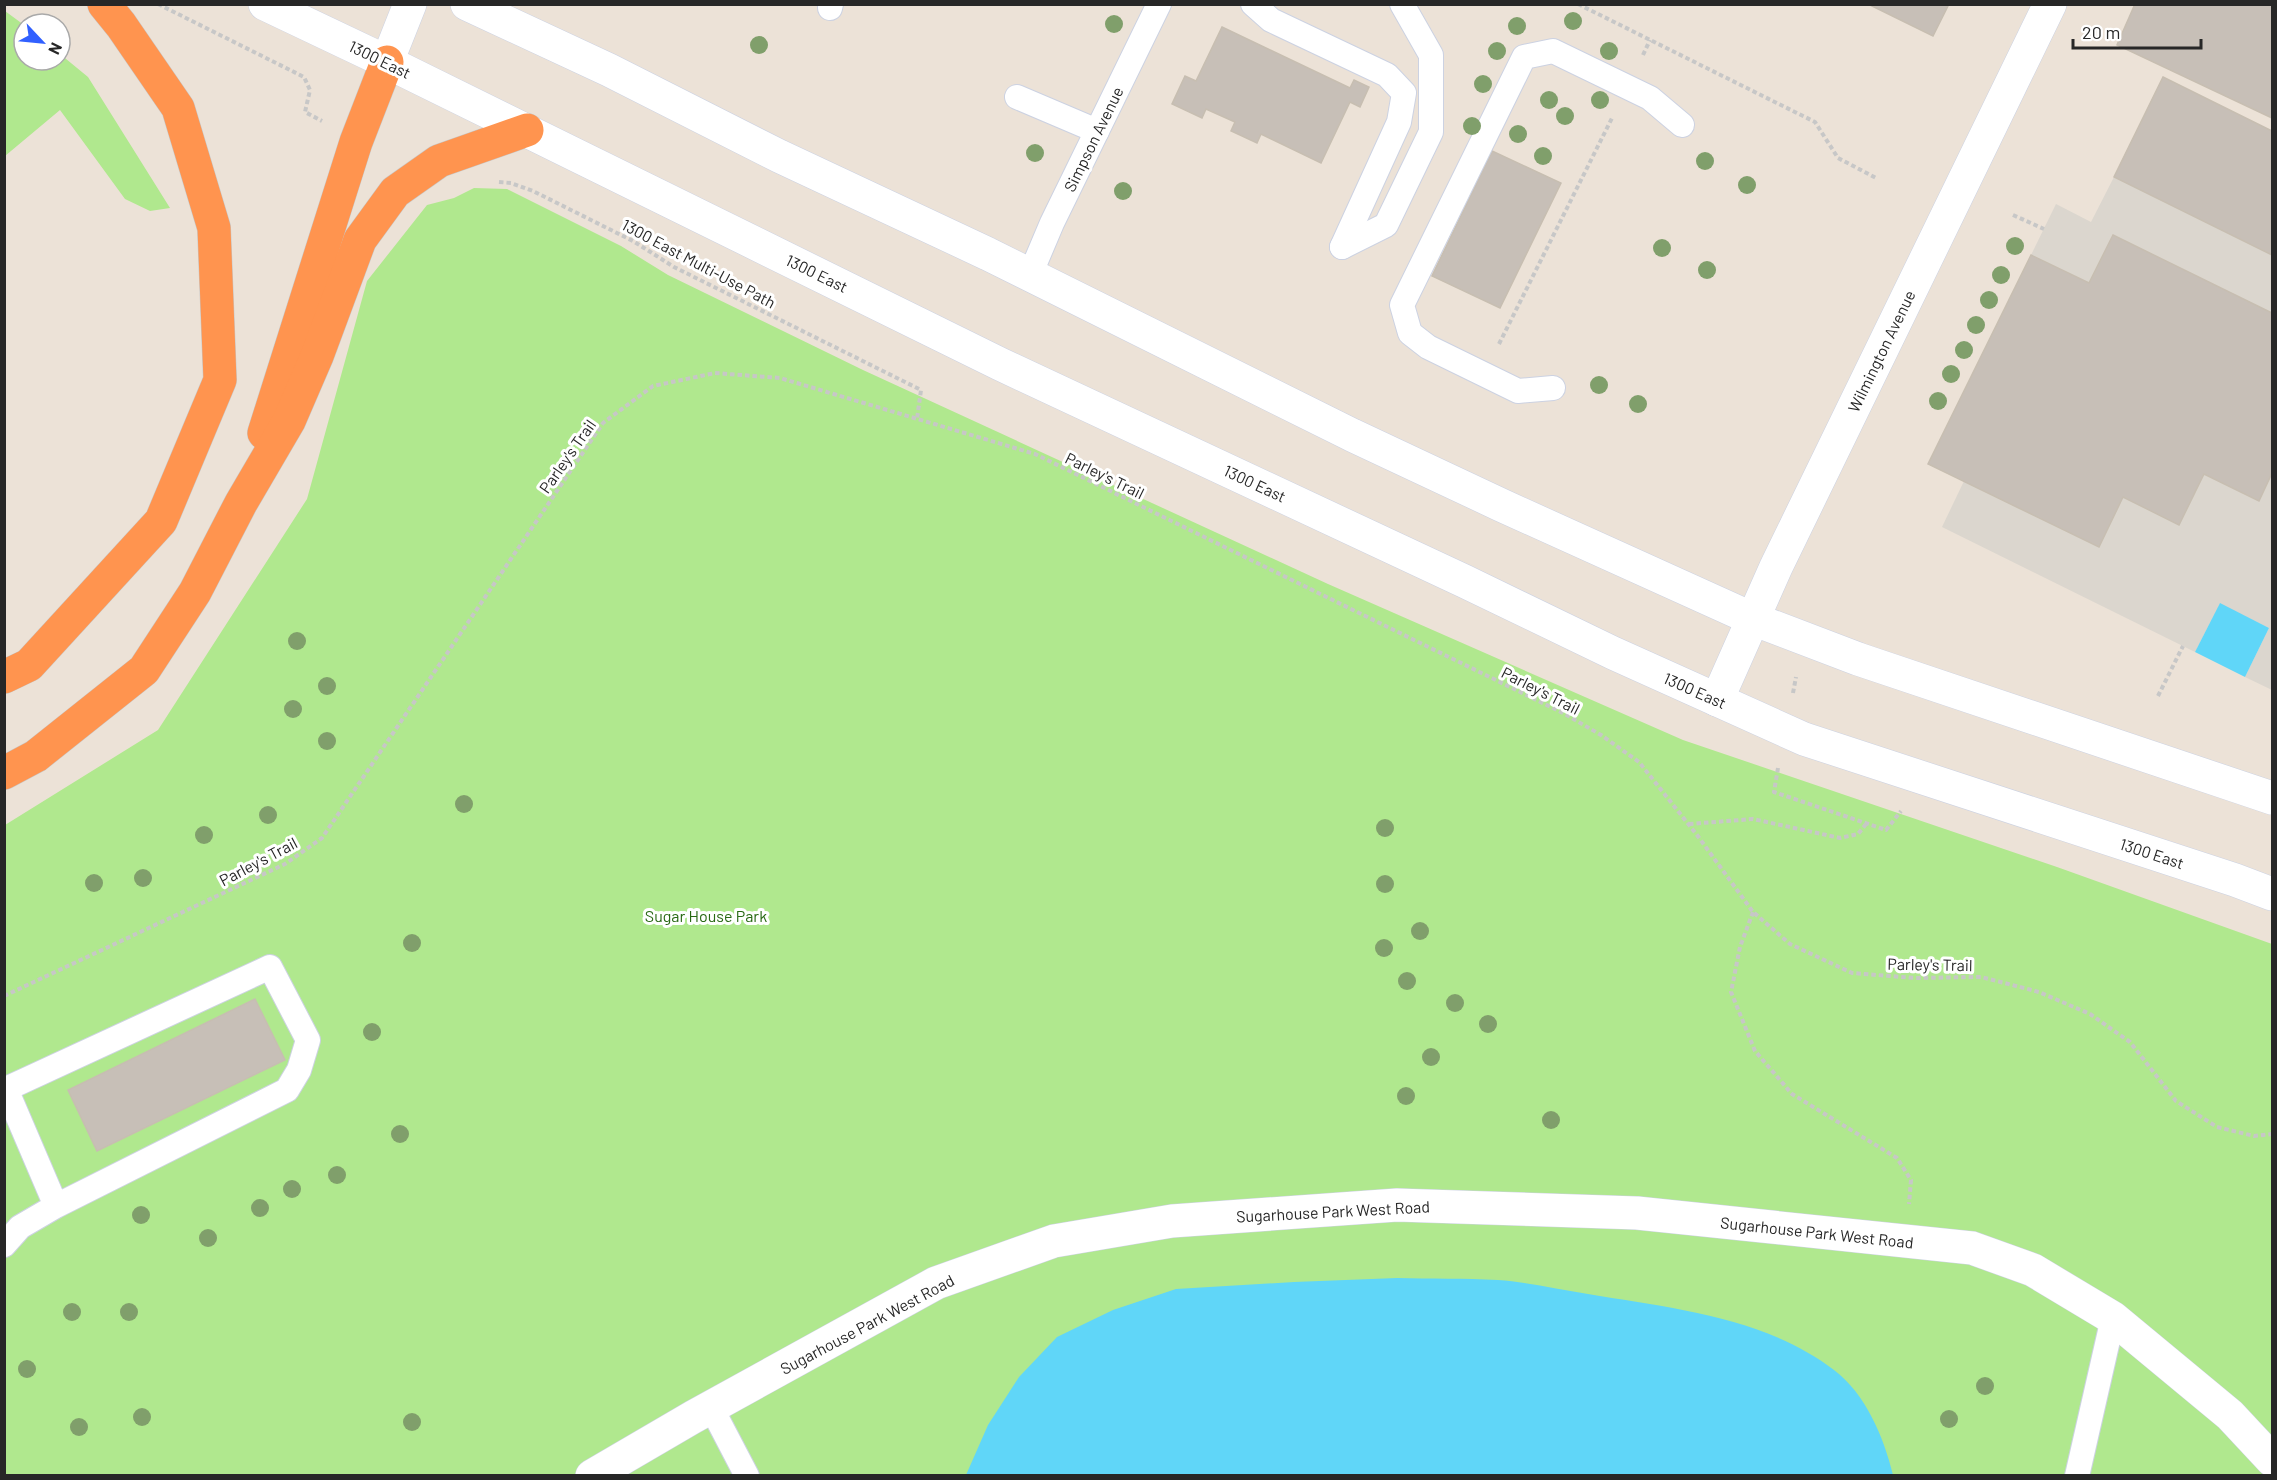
<svg xmlns="http://www.w3.org/2000/svg" width="2277" height="1480" viewBox="0 0 2277 1480" font-family="Barlow,sans-serif">
  <rect width="100%" height="100%" fill="#ece2d7"/>
  <g fill="#b0e88e">
    <polygon points="5,11 24,25 24,60 60,60 60,54 88,77 170,208 150,211 125,199 60,110 5,156"/>
    <polygon points="474,188 507,189 621,246 668,275 863,370 1328,584 1683,740 2057,867 2272,944 2272,1475 5,1476 5,825 158,730 307,499 367,281 427,205 454,198"/>
  </g>
  <g fill="#dbd6ce">
    <polygon points="2114,177 2272,255 2272,313 2113,235 2089,283 2031,255 2056,204 2091,222"/>
    <polygon points="2272,473 2272,690 2245,677 2269,628 2220,604 2195,652 1942,527 1964,481 2099,547 2123,497 2179,525 2204,474 2259,501"/>
  </g>
  <g fill="#60d6f8">
    <polygon points="2220,603 2269,628 2245,677 2195,652"/>
    <path d="M1397,1278C1430,1279 1464,1278 1498,1280C1527,1282 1558,1289 1588,1294C1671,1308 1765,1317 1834,1370C1866,1394 1884,1438 1893,1475H966L988,1425L1019,1377L1057,1337L1113,1310L1176,1289L1294,1282Z"/>
  </g>
  <g fill="#c7bfb7" stroke="#c7beb1" stroke-width="1.5">
    <polygon points="1868,4 1949,4 1933,36"/>
    <polygon points="2135,4 2272,4 2272,118 2117,45"/>
    <polygon points="1222,27 1350,88 1354,80 1369,87 1360,107 1350,102 1321,163 1261,134 1257,143 1231,131 1235,122 1206,109 1202,118 1172,104 1185,76 1196,81"/>
    <polygon points="2163,77 2272,131 2272,255 2114,177"/>
    <polygon points="1492,151 1561,183 1500,308 1432,276"/>
    <polygon points="2113,235 2272,313 2272,473 2259,501 2204,474 2179,525 2123,497 2099,547 1928,464 2031,255 2089,283"/>
    <polygon points="255,999 285,1060 97,1151 68,1090"/>
  </g>
  <g fill="none" stroke-linecap="round" stroke-linejoin="round">
    <g stroke="#ccd2e2" stroke-width="26">
      <g id="service">
        <polyline points="1253,4 1271,20 1387,75 1404,93 1399,122 1342,247"/>
        <polyline points="830,8 831,4"/>
        <polyline points="1017,97 1097,131"/>
        <polyline points="1342,247 1386,225 1431,132 1431,55 1402,4"/>
        <polyline points="1030,275 1052,223 1159,4"/>
        <polyline points="1553,388 1518,391 1428,347 1410,333 1402,305 1524,57 1553,51 1650,98 1682,125"/>
        <polyline points="4,1245 20,1227 56,1206 287,1090 299,1070 308,1040 270,967 6,1089 56,1206"/>
        <polyline points="711,1407 747,1476"/>
        <polyline points="2077,1476 2113,1318"/>
      </g>
    </g>
    <g stroke="#ccd2e2" stroke-width="34">
      <g id="minor">
        <polyline points="387,62 410,4"/>
        <polyline points="1717,700 1776,567 2050,4"/>
        <polyline points="592,1476 693,1417 936,1283 1054,1241 1172,1221 1397,1205 1637,1213 1972,1248 2033,1270 2113,1318 2230,1415 2272,1460"/>
      </g>
    </g>
    <g stroke="#ccd2e2" stroke-width="34">
      <g id="secondary">
        <polyline points="265,4 387,62 1000,364 1464,581 1613,653 1804,739 2235,880 2272,894"/>
        <polyline points="467,4 609,70 779,156 988,254 1352,435 1501,505 1753,619 1858,659 2272,798"/>
      </g>
    </g>
    <g stroke="#c7c7c7" stroke-width="34">
      <g id="motorway">
        <polyline points="264,433 356,142 387,62"/>
        <polyline points="4,677 29,665 161,521 220,380 214,228 178,108 121,25 104,4"/>
        <polyline points="4,773 36,756 144,670 195,592 241,503 289,421 317,356 360,240 395,192 439,161 527,130"/>
      </g>
    </g>
    <g stroke="#c7c7c7" stroke-width="4" stroke-dasharray="4.5 3" stroke-linecap="butt">
      <polyline points="158,4 304,77 310,90 305,112 322,121"/>
      <polyline points="1578,4 1815,122 1838,158 1876,178"/>
      <polyline points="1643,55 1650,40"/>
      <polyline points="499,182 511,183 533,191 633,241 674,267 921,390 917,419"/>
      <polyline points="2013,215 2044,229"/>
      <polyline points="1499,344 1612,118"/>
      <polyline points="1793,693 1796,677"/>
      <polyline points="2158,696 2183,646"/>
      <polyline points="1778,768 1774,792 1886,830 1901,811"/>
      <polyline points="1689,824 1753,819 1840,838 1858,834 1867,823"/>
      <polyline points="1753,912 1740,947 1731,992 1755,1051 1792,1094 1897,1158 1911,1180 1909,1204"/>
      <polyline points="4,996 285,864 322,838 603,423 653,386 715,373 780,378 1035,454 1563,713 1601,735 1639,762 1697,835 1753,912 1790,944 1852,973 1915,978 1981,977 2039,992 2090,1014 2130,1042 2176,1101 2217,1127 2254,1136 2272,1134"/>
    </g>
    <use href="#service" stroke="#fff" stroke-width="24"/>
    <use href="#minor" stroke="#fff" stroke-width="33"/>
    <use href="#secondary" stroke="#fff" stroke-width="33"/>
    <use href="#motorway" stroke="#ff944f" stroke-width="33"/>
  </g>
  <g fill="#809f6b">
    <circle cx="1573" cy="21" r="9"/>
    <circle cx="1114" cy="24" r="9"/>
    <circle cx="1517" cy="26" r="9"/>
    <circle cx="759" cy="45" r="9"/>
    <circle cx="1497" cy="51" r="9"/>
    <circle cx="1609" cy="51" r="9"/>
    <circle cx="1483" cy="84" r="9"/>
    <circle cx="1549" cy="100" r="9"/>
    <circle cx="1600" cy="100" r="9"/>
    <circle cx="1565" cy="116" r="9"/>
    <circle cx="1472" cy="126" r="9"/>
    <circle cx="1518" cy="134" r="9"/>
    <circle cx="1035" cy="153" r="9"/>
    <circle cx="1543" cy="156" r="9"/>
    <circle cx="1705" cy="161" r="9"/>
    <circle cx="1747" cy="185" r="9"/>
    <circle cx="1123" cy="191" r="9"/>
    <circle cx="2015" cy="246" r="9"/>
    <circle cx="1662" cy="248" r="9"/>
    <circle cx="1707" cy="270" r="9"/>
    <circle cx="2001" cy="275" r="9"/>
    <circle cx="1989" cy="300" r="9"/>
    <circle cx="1976" cy="325" r="9"/>
    <circle cx="1964" cy="350" r="9"/>
    <circle cx="1951" cy="374" r="9"/>
    <circle cx="1599" cy="385" r="9"/>
    <circle cx="1938" cy="401" r="9"/>
    <circle cx="1638" cy="404" r="9"/>
    <circle cx="297" cy="641" r="9"/>
    <circle cx="327" cy="686" r="9"/>
    <circle cx="293" cy="709" r="9"/>
    <circle cx="327" cy="741" r="9"/>
    <circle cx="464" cy="804" r="9"/>
    <circle cx="268" cy="815" r="9"/>
    <circle cx="1385" cy="828" r="9"/>
    <circle cx="204" cy="835" r="9"/>
    <circle cx="143" cy="878" r="9"/>
    <circle cx="94" cy="883" r="9"/>
    <circle cx="1385" cy="884" r="9"/>
    <circle cx="1420" cy="931" r="9"/>
    <circle cx="412" cy="943" r="9"/>
    <circle cx="1384" cy="948" r="9"/>
    <circle cx="1407" cy="981" r="9"/>
    <circle cx="1455" cy="1003" r="9"/>
    <circle cx="1488" cy="1024" r="9"/>
    <circle cx="372" cy="1032" r="9"/>
    <circle cx="1431" cy="1057" r="9"/>
    <circle cx="1406" cy="1096" r="9"/>
    <circle cx="1551" cy="1120" r="9"/>
    <circle cx="400" cy="1134" r="9"/>
    <circle cx="337" cy="1175" r="9"/>
    <circle cx="292" cy="1189" r="9"/>
    <circle cx="260" cy="1208" r="9"/>
    <circle cx="141" cy="1215" r="9"/>
    <circle cx="208" cy="1238" r="9"/>
    <circle cx="72" cy="1312" r="9"/>
    <circle cx="129" cy="1312" r="9"/>
    <circle cx="27" cy="1369" r="9"/>
    <circle cx="1985" cy="1386" r="9"/>
    <circle cx="142" cy="1417" r="9"/>
    <circle cx="1949" cy="1419" r="9"/>
    <circle cx="412" cy="1422" r="9"/>
    <circle cx="79" cy="1427" r="9"/>
  </g>
  <g text-anchor="middle" dominant-baseline="central" stroke-width="6" stroke-linejoin="round" paint-order="stroke">
    <g font-size="16" fill="#272727" stroke="#fff">
      <text transform="translate(380 59) rotate(26)">1300 East</text>
      <text transform="translate(1093 139) rotate(-64)">Simpson Avenue</text>
      <text transform="translate(699 263) rotate(28)">1300 East Multi-Use Path</text>
      <text transform="translate(817 273) rotate(26)">1300 East</text>
      <text transform="translate(1881 351) rotate(-64)">Wilmington Avenue</text>
      <text transform="translate(567 456) rotate(-55)">Parley's Trail</text>
      <text transform="translate(1105 475) rotate(26)">Parley's Trail</text>
      <text transform="translate(1255 483) rotate(25)">1300 East</text>
      <text transform="translate(1541 690) rotate(27)">Parley's Trail</text>
      <text transform="translate(1695 690) rotate(24)">1300 East</text>
      <text transform="translate(2152 853) rotate(18)">1300 East</text>
      <text transform="translate(258 861) rotate(-28)">Parley's Trail</text>
      <text transform="translate(1930 964) rotate(1)">Parley's Trail</text>
      <text transform="translate(1333 1211) rotate(-3)">Sugarhouse Park West Road</text>
      <text transform="translate(1817 1232) rotate(6)">Sugarhouse Park West Road</text>
      <text transform="translate(867 1324) rotate(-28)">Sugarhouse Park West Road</text>
    </g>
    <g font-size="16" fill="#286913" stroke="#fff">
      <text x="706" y="915">Sugar House Park</text>
    </g>
  </g>
  <rect width="2277" height="1480" fill="none" stroke="#272727" stroke-width="12"/>
  <g transform="translate(42 42) rotate(116)"><circle r="28" fill="#ffffff" stroke="#a9a9a9" stroke-width="1.5"/>
  <path d="M0-4.5L10 22L0 15L-10 22Z" fill="#3160ff"/>
  <text y="-9" font-size="16" font-weight="bold" text-anchor="middle" fill="#272727">N</text>
  </g>
  <path d="M2073 39v9h128v-9" fill="none" stroke="#272727" stroke-width="3"/>
  <text x="2082" y="39" font-size="18" fill="#272727" stroke="#ffffff" stroke-width="4.5" paint-order="stroke">20 m</text>
</svg>
